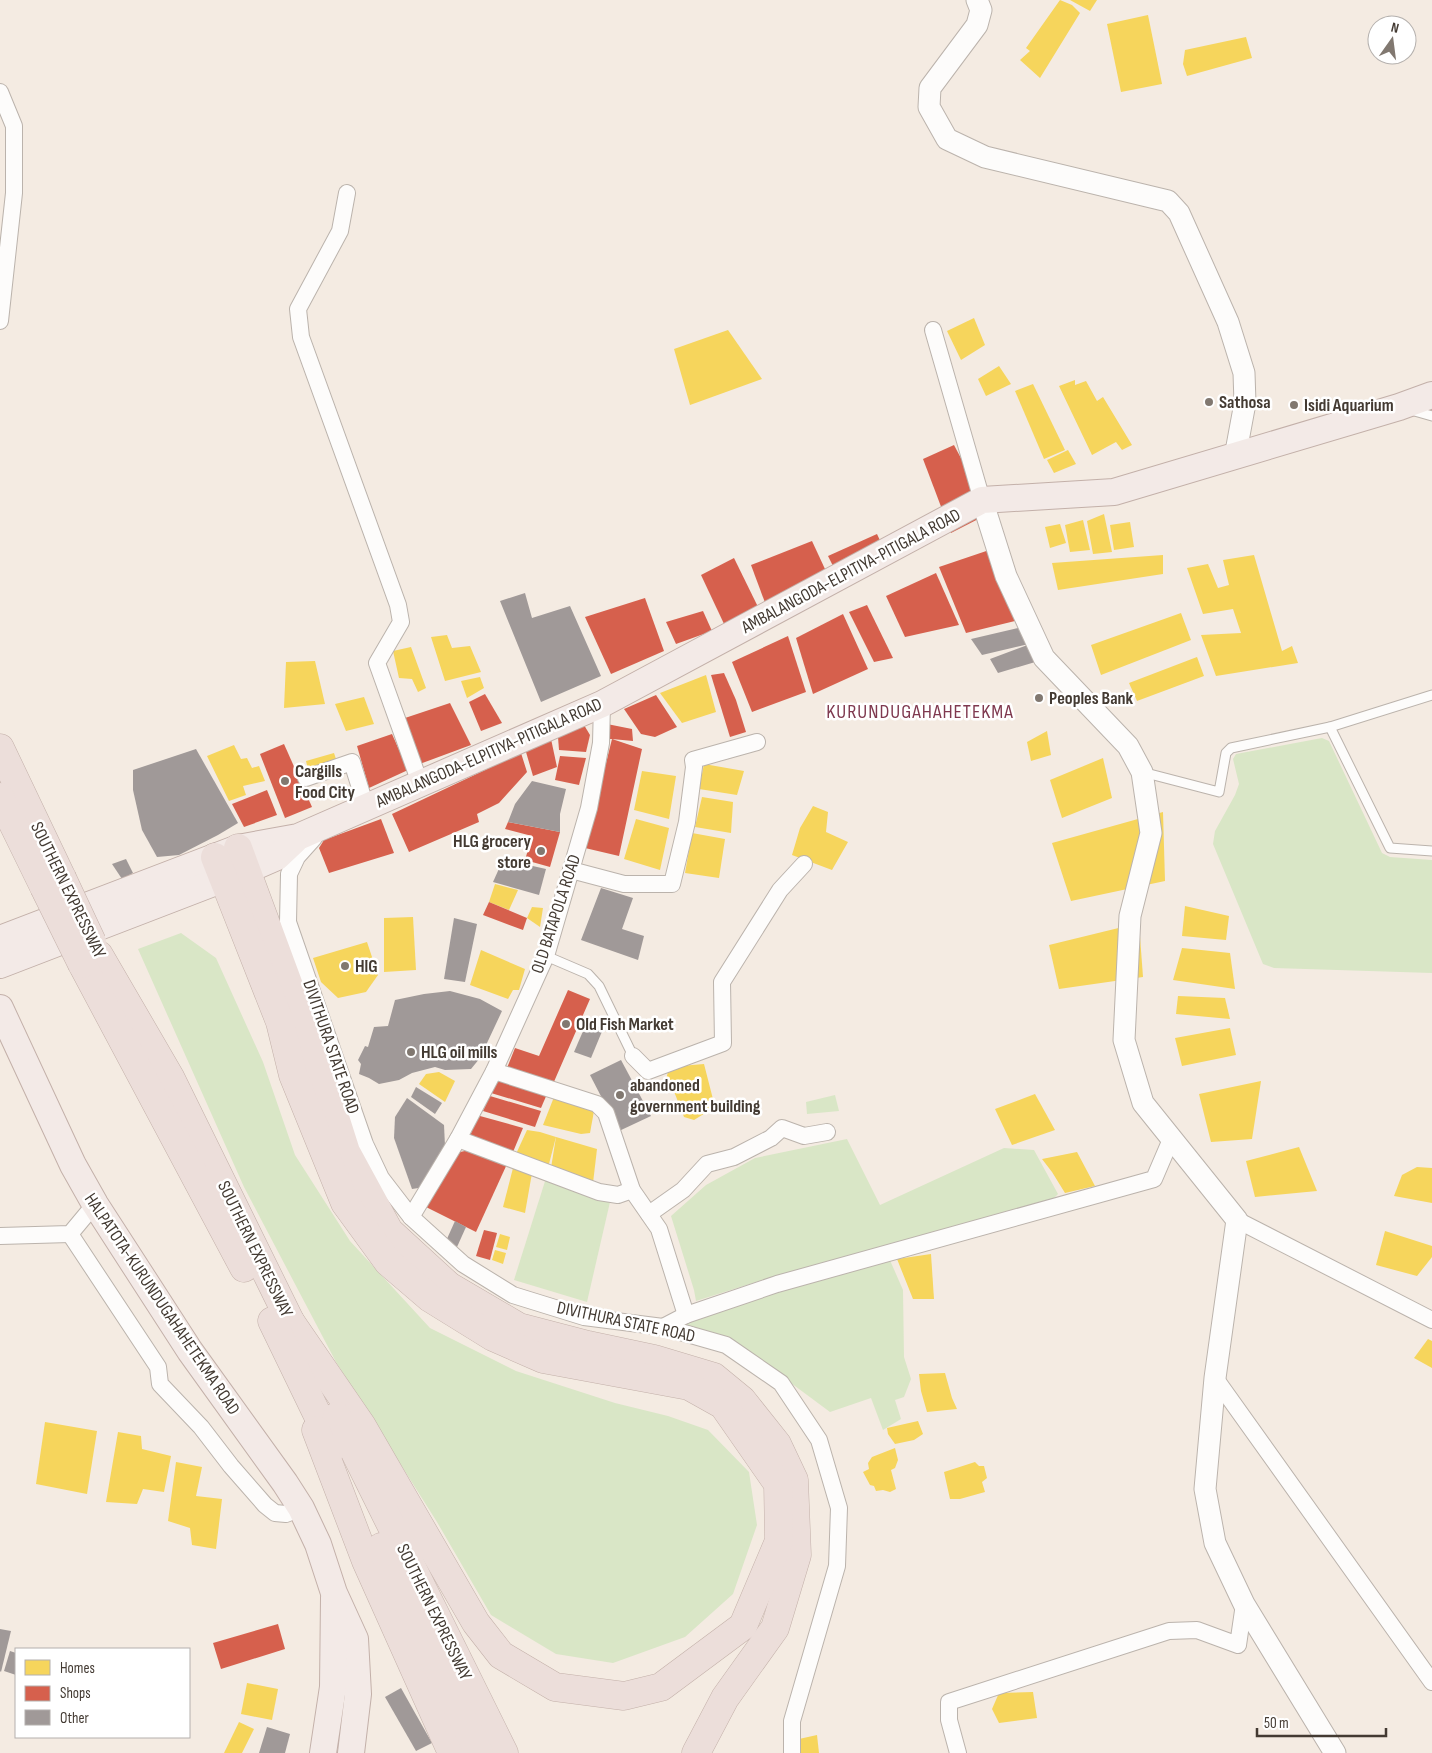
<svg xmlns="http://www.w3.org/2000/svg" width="1432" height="1753" viewBox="0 0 1432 1753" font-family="'Sofia Sans Condensed',sans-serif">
  <rect width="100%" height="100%" fill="#f4ebe2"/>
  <g fill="#d9e6c6">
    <polygon points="1322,738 1329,741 1382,853 1390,857 1432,860 1432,973 1274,968 1263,964 1213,844 1215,831 1235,795 1239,784 1233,759 1236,754"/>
    <polygon points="181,933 216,958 263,1062 295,1155 350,1241 430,1328 516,1371 615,1403 668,1416 708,1430 749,1472 757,1525 733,1594 685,1637 613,1663 556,1654 491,1615 437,1522 336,1362 244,1187 138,949"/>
    <polygon points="835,1095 839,1111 807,1114 806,1102"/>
    <polygon points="847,1139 880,1205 1004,1148 1034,1150 1058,1194 1053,1199 993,1215 919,1238 769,1278 696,1301 694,1290 671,1216 706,1185 755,1158"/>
    <polygon points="546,1178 610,1202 587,1302 514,1280"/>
    <polygon points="889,1258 903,1290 904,1357 911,1379 904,1397 895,1400 901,1419 883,1430 871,1398 830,1412 768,1366 663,1327 710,1307"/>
  </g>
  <g fill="#f6d55c">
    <polygon points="1060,0 1072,5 1080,13 1040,78 1020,60 1030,51 1026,48"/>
    <polygon points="1070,0 1097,0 1090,11"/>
    <polygon points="1148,15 1162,84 1121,92 1107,24"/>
    <polygon points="1246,37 1252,58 1187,76 1183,64 1185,50"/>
    <polygon points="974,318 985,345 961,360 947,331"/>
    <polygon points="728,330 762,379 690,405 674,349"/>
    <polygon points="999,366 1011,384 986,396 978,379"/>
    <polygon points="1075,380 1075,385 1086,381 1097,401 1103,397 1132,445 1122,450 1116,442 1092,455 1059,386"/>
    <polygon points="1033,384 1065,450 1044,459 1015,391"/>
    <polygon points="1068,450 1076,464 1054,473 1047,460"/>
    <polygon points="1104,514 1112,552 1093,554 1087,521"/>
    <polygon points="1083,520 1090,550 1070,552 1065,525"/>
    <polygon points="1130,522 1134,547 1114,550 1110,525"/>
    <polygon points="1060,524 1066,543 1050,548 1045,527"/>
    <polygon points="1163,555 1163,574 1058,590 1052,563"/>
    <polygon points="1254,555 1282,651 1292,646 1298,663 1216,676 1201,635 1241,633 1233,609 1203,614 1187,568 1208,564 1218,588 1229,585 1223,560"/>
    <polygon points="1181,613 1191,640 1101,675 1091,645"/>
    <polygon points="447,635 452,648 470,646 481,672 445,681 431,637"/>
    <polygon points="411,647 426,688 418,692 412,679 399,678 393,651"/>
    <polygon points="1197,657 1204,676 1137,701 1129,683"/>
    <polygon points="315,661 325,704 284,708 286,662"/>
    <polygon points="706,675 716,712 682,723 660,693"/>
    <polygon points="480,677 484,688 467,698 461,681"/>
    <polygon points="364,697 374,724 346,731 335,704"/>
    <polygon points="1047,731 1051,755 1031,761 1027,742"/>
    <polygon points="234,745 241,759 247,758 252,768 259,766 265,781 243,786 246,795 229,801 207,756"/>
    <polygon points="334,753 338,765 309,774 306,761"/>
    <polygon points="1103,758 1112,798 1062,818 1050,780"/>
    <polygon points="704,764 744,771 737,795 699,789"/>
    <polygon points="642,771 676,776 669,819 634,810"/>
    <polygon points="702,797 733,802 731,833 695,827"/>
    <polygon points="813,806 828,812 826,832 848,842 832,870 792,855 800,828"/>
    <polygon points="1163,812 1165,881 1071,901 1052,843"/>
    <polygon points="636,819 669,828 660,870 624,859"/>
    <polygon points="692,833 725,839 719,878 685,873"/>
    <polygon points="495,884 518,890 509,910 489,902"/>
    <polygon points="1185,906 1229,916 1226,940 1182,936"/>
    <polygon points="532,907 543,908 540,927 527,918"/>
    <polygon points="413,917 416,970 384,972 384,918"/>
    <polygon points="1139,923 1143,977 1059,989 1049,945"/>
    <polygon points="367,942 378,975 366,992 338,998 321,982 313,958"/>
    <polygon points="1182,948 1230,953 1235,989 1173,980"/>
    <polygon points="481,950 525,969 519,990 513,990 508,999 470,985"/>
    <polygon points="1178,996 1225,998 1230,1019 1176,1014"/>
    <polygon points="1230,1028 1236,1055 1182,1066 1175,1038"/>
    <polygon points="704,1064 715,1107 694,1120 684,1117 675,1094 666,1080 669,1067"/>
    <polygon points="439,1072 455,1081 445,1102 419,1084 426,1074"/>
    <polygon points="1261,1081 1252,1139 1211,1142 1199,1094"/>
    <polygon points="1035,1094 1055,1130 1012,1145 995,1109"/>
    <polygon points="554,1097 594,1111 590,1133 581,1134 543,1125"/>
    <polygon points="527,1130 540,1132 556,1137 549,1164 542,1166 516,1154"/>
    <polygon points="556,1137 597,1149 593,1183 550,1174"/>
    <polygon points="1299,1147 1317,1191 1255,1197 1246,1161"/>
    <polygon points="1077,1152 1095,1186 1065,1193 1052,1172 1042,1159"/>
    <polygon points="1417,1167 1432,1168 1432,1203 1394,1196 1402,1175"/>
    <polygon points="513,1168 532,1173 525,1213 503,1207"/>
    <polygon points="1385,1231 1432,1246 1432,1257 1417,1276 1376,1265"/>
    <polygon points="500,1234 510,1237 507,1250 496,1247"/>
    <polygon points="495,1250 506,1253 503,1264 492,1260"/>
    <polygon points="931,1254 934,1299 913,1299 897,1259"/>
    <polygon points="1428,1339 1432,1341 1432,1368 1414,1358"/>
    <polygon points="945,1373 952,1398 957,1409 927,1412 921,1391 919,1374"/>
    <polygon points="918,1421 923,1434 914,1440 895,1444 888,1434 887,1428"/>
    <polygon points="45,1422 97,1431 87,1494 36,1484"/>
    <polygon points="118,1432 141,1436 142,1449 171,1456 164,1492 143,1489 137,1504 106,1502"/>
    <polygon points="895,1448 898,1460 895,1468 891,1470 896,1489 890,1492 883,1490 876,1491 874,1486 870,1485 863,1472 869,1469 868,1463 872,1457"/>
    <polygon points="176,1462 202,1467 196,1496 222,1499 216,1549 192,1545 190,1528 168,1521"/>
    <polygon points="975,1462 979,1466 984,1466 987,1478 982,1482 985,1492 960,1499 950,1499 944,1472"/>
    <polygon points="247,1683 278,1689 272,1720 241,1714"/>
    <polygon points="1033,1692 1037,1718 999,1723 992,1709 999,1693"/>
    <polygon points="239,1722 254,1729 242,1753 224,1753"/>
    <polygon points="817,1735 819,1753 800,1753 799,1739"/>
  </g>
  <g fill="#d6604d">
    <polygon points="954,445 990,513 951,533 923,459"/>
    <polygon points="877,534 889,560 839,578 828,556"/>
    <polygon points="812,541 831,582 767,608 751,565"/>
    <polygon points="1007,544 1031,617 966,633 939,567"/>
    <polygon points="734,558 760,611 725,626 701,575"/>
    <polygon points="936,573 959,625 905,637 886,596"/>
    <polygon points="645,598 664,651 611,674 585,617"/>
    <polygon points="867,605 893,658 874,662 849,612"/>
    <polygon points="703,611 712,631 676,644 666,622"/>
    <polygon points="843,614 868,669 813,694 796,638"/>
    <polygon points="788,636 806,692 752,712 732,662"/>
    <polygon points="724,673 736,700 746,732 730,737 711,675"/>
    <polygon points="485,694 502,723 481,731 469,702"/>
    <polygon points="656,695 677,727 655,737 641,734 624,709"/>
    <polygon points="450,703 471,745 417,765 402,719"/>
    <polygon points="607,724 632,729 633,741 612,739 642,749 619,856 585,848 612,739 607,739"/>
    <polygon points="584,725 590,735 586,752 559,750 558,737"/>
    <polygon points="392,734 408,770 369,788 357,746"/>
    <polygon points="551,739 557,767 533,776 526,752"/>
    <polygon points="284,744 312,807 285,818 260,754"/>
    <polygon points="521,753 527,772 499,803 477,814 479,822 409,852 392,814"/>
    <polygon points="560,756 586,758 579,785 555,780"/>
    <polygon points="267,790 277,815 244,827 232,804"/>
    <polygon points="381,819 394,853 329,873 319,848 324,840"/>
    <polygon points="508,822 560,832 550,867 525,860 532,836 505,829"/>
    <polygon points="489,902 527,918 523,930 483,915"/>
    <polygon points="568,990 590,999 553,1084 507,1068 515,1048 539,1056"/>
    <polygon points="504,1080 547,1094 541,1108 491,1093 496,1083"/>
    <polygon points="490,1096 541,1111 535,1127 483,1111"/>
    <polygon points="480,1116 523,1128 513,1152 469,1140 473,1127"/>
    <polygon points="470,1150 507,1164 476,1232 426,1207 455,1153"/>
    <polygon points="484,1230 497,1233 490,1260 476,1256"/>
    <polygon points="278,1624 285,1649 221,1669 213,1643"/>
  </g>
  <g fill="#a09998">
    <polygon points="525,593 532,618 570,606 601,676 541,702 500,601"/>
    <polygon points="1022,627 1033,643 1042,660 998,673 990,659 1033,643 982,655 971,639"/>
    <polygon points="196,749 238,823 218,835 179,855 157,857 142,830 133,790 133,770"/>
    <polygon points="532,781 566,789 560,814 560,832 508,822 515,804"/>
    <polygon points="126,859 133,873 122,879 112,864"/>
    <polygon points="502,862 515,862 546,869 539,895 493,882"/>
    <polygon points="601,888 633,898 622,929 644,936 638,960 581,940"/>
    <polygon points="454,918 477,924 465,982 444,979"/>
    <polygon points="450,991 480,999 502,1011 480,1058 471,1069 445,1070 435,1067 412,1073 399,1080 379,1084 369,1078 359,1074 361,1064 358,1060 365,1046 368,1047 374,1027 388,1026 395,1000 424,994"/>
    <polygon points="587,1022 603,1029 591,1058 574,1052"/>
    <polygon points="621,1060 651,1116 619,1131 590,1075"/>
    <polygon points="416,1087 442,1103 435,1114 411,1097"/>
    <polygon points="407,1098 444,1125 445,1146 425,1187 412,1189 394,1138 395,1117"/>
    <polygon points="455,1221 466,1227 457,1247 446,1241"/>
    <polygon points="0,1629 11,1631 1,1672 0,1671"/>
    <polygon points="10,1651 16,1653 16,1675 4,1671"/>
    <polygon points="401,1688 432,1743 416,1751 385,1697"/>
    <polygon points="267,1727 290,1734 285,1753 259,1753"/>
  </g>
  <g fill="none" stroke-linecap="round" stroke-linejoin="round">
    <g stroke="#bbb3ac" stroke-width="11">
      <g id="service">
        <polyline points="1411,410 1432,416"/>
        <polyline points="1330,727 1390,848 1432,851"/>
        <polyline points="1142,772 1219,792 1226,753 1231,748 1330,727 1432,695"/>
        <polyline points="546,956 588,974 599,986 633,1056"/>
      </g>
    </g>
    <g stroke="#bbb3ac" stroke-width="18">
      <g id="minor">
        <polyline points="0,92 14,126 14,193 0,321"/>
        <polyline points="347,193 340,231 298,309 301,337 398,605 401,622 377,663 420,783"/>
        <polyline points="933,330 982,500"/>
        <polyline points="306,778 352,762 366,807"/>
        <polyline points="314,838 297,857 289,874 288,922 365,1144 381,1178 411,1217 463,1264 513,1295 584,1317 663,1327 726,1345 781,1383 819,1440 839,1508 837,1566 792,1721 792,1753"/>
        <polyline points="571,870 624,884 672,884 687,822 694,767 693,760 757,742"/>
        <polyline points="633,1056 648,1071 723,1043 722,982 780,890 804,864"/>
        <polyline points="494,1071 597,1104 606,1113 632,1190 659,1229 686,1315"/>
        <polyline points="458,1139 599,1192 618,1195 632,1190"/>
        <polyline points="649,1214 683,1190 707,1164 734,1157 771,1138 782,1128 804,1136 827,1132"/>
        <polyline points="411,1217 458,1139 494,1071 546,956 589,808 601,743 602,704"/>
        <polyline points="1237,1220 1432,1320"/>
        <polyline points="70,1234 158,1367 160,1384 201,1427 231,1466 265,1505 275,1513 286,1514 301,1508"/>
        <polyline points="0,1236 70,1234 95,1204"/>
        <polyline points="663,1327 686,1315 777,1284 1154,1179 1172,1137"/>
        <polyline points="1215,1378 1432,1682"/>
        <polyline points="958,1753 949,1720 949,1702 1169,1631 1197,1630 1238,1645 1244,1604"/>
      </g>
    </g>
    <g stroke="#bbb3ac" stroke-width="23">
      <g id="tertiary">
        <polyline points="977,0 981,10 977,25 930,88 929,107 947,139 985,157 1168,201 1179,213 1228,322 1244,373 1245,403 1235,457"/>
        <polyline points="982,500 1006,576 1044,658 1128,746 1142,772 1151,833 1130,916 1124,1040 1143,1103 1237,1220 1215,1378 1205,1489 1215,1543 1244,1604 1335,1753"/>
      </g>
    </g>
    <g stroke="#c3b0a9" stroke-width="28">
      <g id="primary">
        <polyline points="0,939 238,848 298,837 602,704 982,500 1114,492 1399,407 1432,395"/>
        <polyline points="0,965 247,870 277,857 294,841"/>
        <polyline points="0,1008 73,1165 95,1204 190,1351 285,1483 301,1508 318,1544 334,1593 355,1639 358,1694 351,1753"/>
        <polyline points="323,1753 333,1687 334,1598"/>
      </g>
    </g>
    <g stroke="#c3b0a9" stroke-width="29">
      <g id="motorway">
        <polyline points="0,748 62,878"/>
        <polyline points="0,797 44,887"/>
        <polyline points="238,848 319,1067 346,1152 389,1231 449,1286 519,1327 588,1345 654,1359 714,1377 742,1400 777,1444 794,1480 797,1555 775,1628 725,1698 696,1753"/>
        <polyline points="215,857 280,1022 293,1075 345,1203 388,1262 430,1298 493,1337 543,1359 689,1386 723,1405 778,1484 779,1541 743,1626 661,1687 624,1696 555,1687 501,1655 476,1623 362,1426 290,1321"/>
        <polyline points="99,955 170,1077 298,1337"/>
        <polyline points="82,964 244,1268"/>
        <polyline points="272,1321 333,1447"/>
        <polyline points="337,1416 504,1753"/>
        <polyline points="316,1430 366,1561 452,1753"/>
        <polyline points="381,1547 479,1753"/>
      </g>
    </g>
    <use href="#service" stroke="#fdfcfb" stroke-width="9"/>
    <use href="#minor" stroke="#fdfcfb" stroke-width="16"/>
    <use href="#tertiary" stroke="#fdfcfb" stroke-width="21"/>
    <use href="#primary" stroke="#f3eae7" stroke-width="26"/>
    <use href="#motorway" stroke="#ecdeda" stroke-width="28"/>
    <g stroke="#c3b0a9" stroke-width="29" stroke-linecap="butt">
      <g id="motorway-bridge">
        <polyline points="62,878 92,942"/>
        <polyline points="44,887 82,964"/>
      </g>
    </g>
    <use href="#motorway-bridge" stroke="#ecdeda" stroke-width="28"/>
  </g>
  <g fill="#817870" stroke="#fff" stroke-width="2">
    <circle cx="1209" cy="402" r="5"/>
    <circle cx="1294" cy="405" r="5"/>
    <circle cx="1039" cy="698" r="5"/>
    <circle cx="285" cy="781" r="5"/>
    <circle cx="541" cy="851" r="5"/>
    <circle cx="345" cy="966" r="5"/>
    <circle cx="566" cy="1024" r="5"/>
    <circle cx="411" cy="1052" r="5"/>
    <circle cx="620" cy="1095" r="5"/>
  </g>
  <g text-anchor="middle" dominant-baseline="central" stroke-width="5" stroke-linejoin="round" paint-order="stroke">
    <g font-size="18" font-weight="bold" fill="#433a32" stroke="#fff" text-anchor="start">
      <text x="1219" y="402">Sathosa</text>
      <text x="1304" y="405">Isidi Aquarium</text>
      <text x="1049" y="698">Peoples Bank</text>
      <text x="295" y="771">Cargills<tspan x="295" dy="21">Food City</tspan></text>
      <text x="531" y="841" text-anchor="end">HLG grocery<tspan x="531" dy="21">store</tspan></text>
      <text x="355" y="966">HlG</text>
      <text x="576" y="1024">Old Fish Market</text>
      <text x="421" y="1052">HLG oil mills</text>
      <text x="630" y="1085">abandoned<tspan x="630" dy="21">government building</tspan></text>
    </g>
    <g font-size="18" fill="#433a32" stroke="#fff">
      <text transform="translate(851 571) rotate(-28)">AMBALANGODA-ELPITIYA-PITIGALA ROAD</text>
      <text transform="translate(489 753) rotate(-24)">AMBALANGODA-ELPITIYA-PITIGALA ROAD</text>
      <text transform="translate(68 890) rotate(64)">SOUTHERN EXPRESSWAY</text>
      <text transform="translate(556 914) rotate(-72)">OLD BATAPOLA ROAD</text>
      <text transform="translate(331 1047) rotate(71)">DIVITHURA STATE ROAD</text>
      <text transform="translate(255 1249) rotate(64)">SOUTHERN EXPRESSWAY</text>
      <text transform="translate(162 1304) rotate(56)">HALPATOTA-KURUNDUGAHAHETEKMA ROAD</text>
      <text transform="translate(626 1322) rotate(12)">DIVITHURA STATE ROAD</text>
      <text transform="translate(434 1612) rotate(64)">SOUTHERN EXPRESSWAY</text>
    </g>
    <g font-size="20" letter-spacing="1" fill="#7f394f" stroke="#fff">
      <text x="920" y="712">KURUNDUGAHAHETEKMA</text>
    </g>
  </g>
  <rect x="15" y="1648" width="175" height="90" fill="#ffffff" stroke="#b4b0ad"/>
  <rect x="25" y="1660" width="25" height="15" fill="#f6d55c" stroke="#b4b0ad"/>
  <text x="60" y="1673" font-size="15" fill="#433a32">Homes</text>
  <rect x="25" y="1686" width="25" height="15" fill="#d6604d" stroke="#b4b0ad"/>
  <text x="60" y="1698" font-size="15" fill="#433a32">Shops</text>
  <rect x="25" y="1710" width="25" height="15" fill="#a09998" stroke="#b4b0ad"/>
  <text x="60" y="1723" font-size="15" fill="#433a32">Other</text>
  <g transform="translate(1392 40) rotate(14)"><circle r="24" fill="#ffffff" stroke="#b4b0ad"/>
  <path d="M0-4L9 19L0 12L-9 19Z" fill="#817870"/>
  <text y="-8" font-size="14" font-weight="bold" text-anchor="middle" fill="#433a32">N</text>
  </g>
  <path d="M1257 1728v8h129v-8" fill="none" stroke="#433a32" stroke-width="2.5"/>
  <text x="1264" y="1728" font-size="15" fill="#433a32" stroke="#ffffff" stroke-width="4" paint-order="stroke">50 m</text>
</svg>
